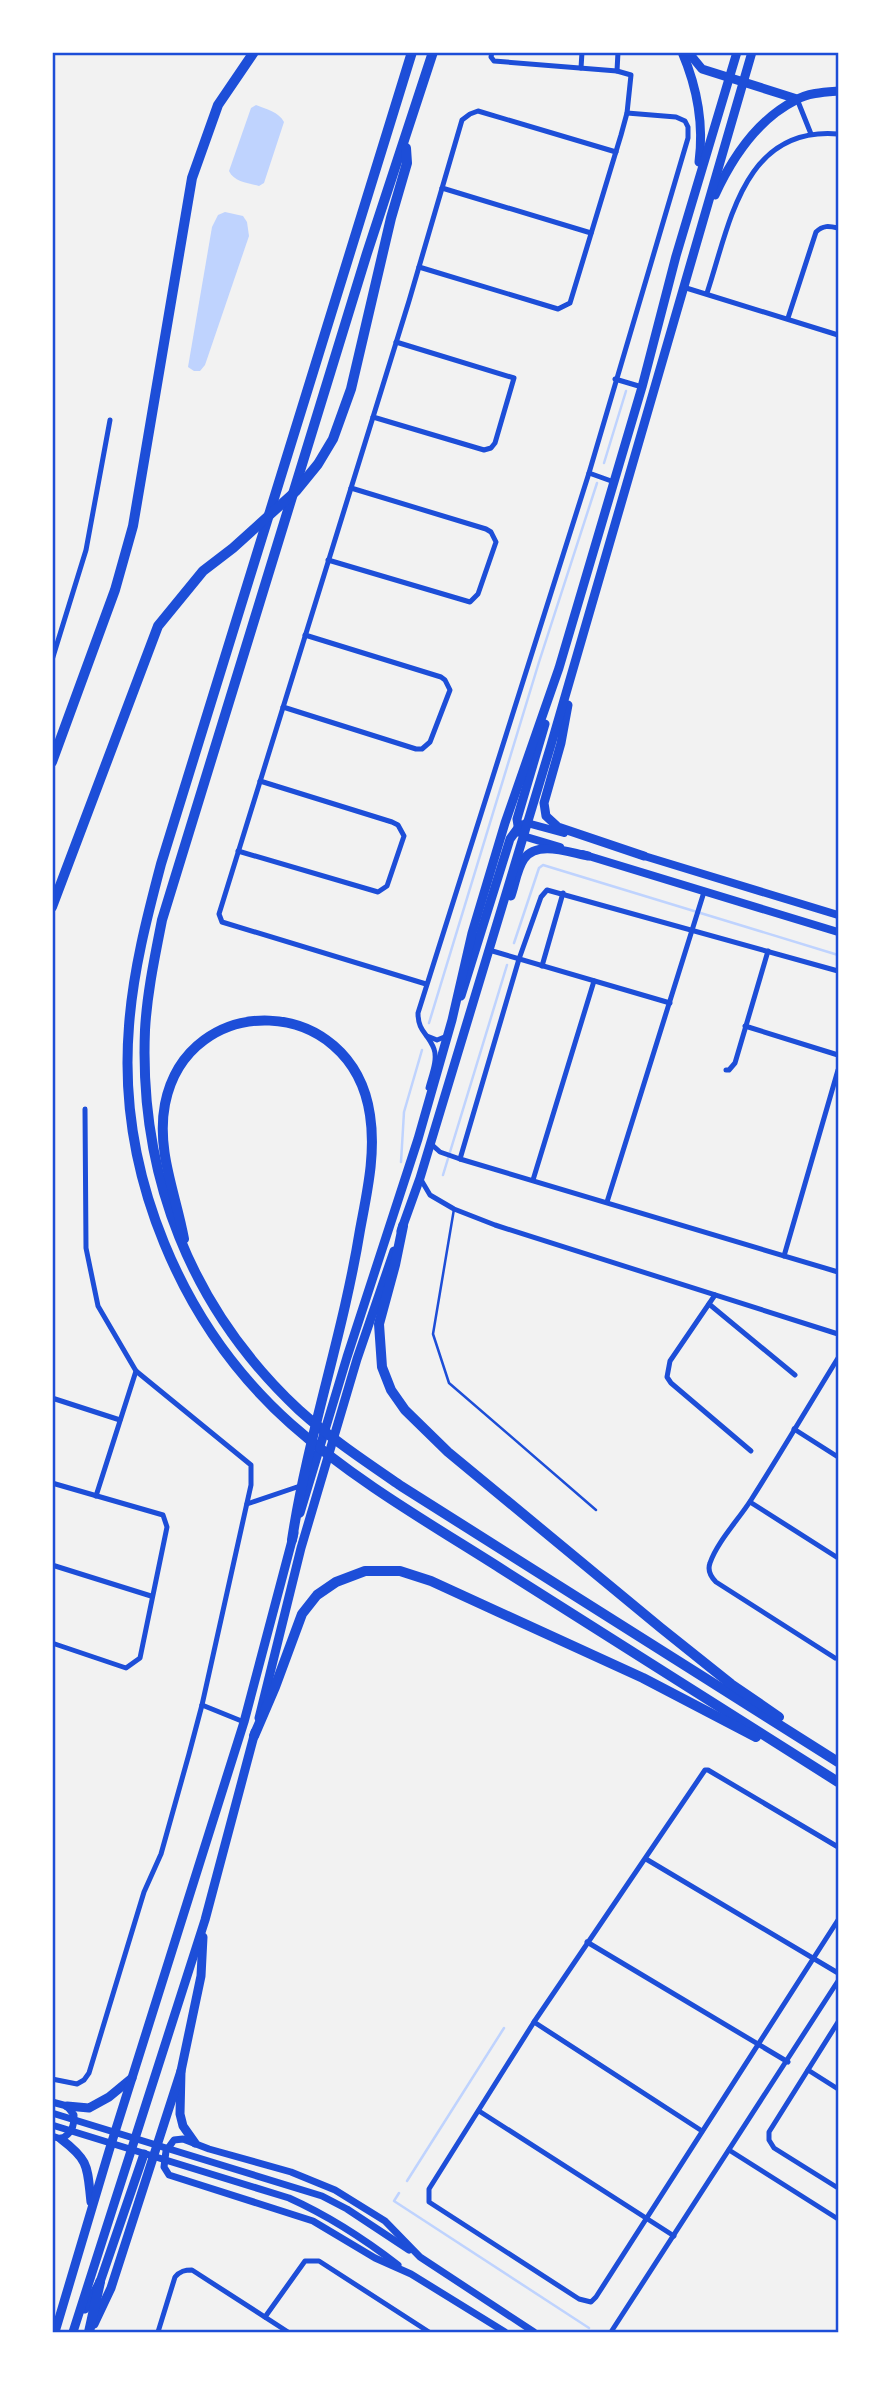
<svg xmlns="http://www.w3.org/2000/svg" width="891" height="2385" viewBox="0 0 891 2385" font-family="Barlow,sans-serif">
  <rect width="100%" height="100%" fill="#f2f2f2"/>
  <g fill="#bfd3fe">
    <path d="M256,105C266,109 279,112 284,122L264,183L259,186C248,183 234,182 229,171L251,108Z"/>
    <polygon points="225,212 243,216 247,222 249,236 205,365 200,371 194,371 188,367 212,227 218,215"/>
  </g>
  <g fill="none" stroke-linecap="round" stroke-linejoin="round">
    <g stroke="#bfd3fe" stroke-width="2.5">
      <polyline points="604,463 626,391"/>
      <polyline points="514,943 539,868 543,865 838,955"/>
      <polyline points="429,1023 539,662 597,483"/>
      <polyline points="401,1162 404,1112 422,1050"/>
      <polyline points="443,1175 507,965"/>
      <polyline points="407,2181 504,2028"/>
      <polyline points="399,2193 394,2201 589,2328"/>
    </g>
    <polyline stroke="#1d4ed8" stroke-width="2.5" points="454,1209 433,1334 449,1383 596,1510"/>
    <g stroke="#1d4ed8" stroke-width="5">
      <polyline points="581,68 582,52"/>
      <polyline points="617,71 618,52"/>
      <polyline points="797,99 811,134"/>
      <polyline points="442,188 591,233"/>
      <polyline points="419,267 558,309 570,303 621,135 627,113 631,75 617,71 494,61 491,57 492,52"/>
      <polyline points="683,287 838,335"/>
      <path d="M707,293C730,224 743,126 838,134"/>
      <path d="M788,318L816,232C823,225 829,226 838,228"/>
      <polyline points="615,379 642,387"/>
      <polyline points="373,417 484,450 491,448 495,443 514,378 396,342"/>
      <polyline points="589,473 614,482"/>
      <polyline points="328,560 470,602 478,594 496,542 491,532 486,529 351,488"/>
      <polyline points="52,660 86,550 110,420"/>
      <polyline points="283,707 416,749 422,749 430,742 450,690 445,680 441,677 305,635"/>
      <polyline points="238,851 378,892 387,886 404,836 398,825 392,822 260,781"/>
      <polyline points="489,950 670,1003"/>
      <polyline points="542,966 563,893"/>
      <polyline points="426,984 222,922 219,914 409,301 462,120 470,114 478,111 616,152"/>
      <polyline points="745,1026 838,1055"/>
      <polyline points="427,1036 437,1040 447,1036"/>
      <polyline points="726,1070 729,1070 735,1063 768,951"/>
      <path d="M428,1088C431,1076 438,1060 434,1049C428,1033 418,1032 418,1013L589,473L688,138V127L685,121L676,117L627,113"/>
      <polyline points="430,1143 440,1152 460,1159 838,1272"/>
      <polyline points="460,1159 519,959 541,897 547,890 838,971"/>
      <polyline points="420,1178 430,1195 454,1209 495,1225 838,1334"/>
      <polyline points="533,1180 594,981"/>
      <polyline points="607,1202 704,892"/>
      <polyline points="784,1256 838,1070"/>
      <polyline points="715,1295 670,1361 667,1377 671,1383 751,1451"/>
      <polyline points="709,1304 795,1375"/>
      <polyline points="52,1398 120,1420"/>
      <polyline points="794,1429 838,1457"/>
      <polyline points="52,1483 163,1515 167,1527 140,1658 126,1668 52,1643"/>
      <polyline points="96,1496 136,1371"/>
      <polyline points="750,1502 838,1558"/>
      <polyline points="247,1504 300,1486"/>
      <polyline points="52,1565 151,1596"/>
      <path d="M835,1658L716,1582C711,1577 707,1571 710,1563C717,1542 739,1519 751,1500C781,1453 809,1405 838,1358"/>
      <polyline points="202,1705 244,1722"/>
      <polyline points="838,1847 708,1770 705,1770 534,2022 429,2189 429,2202 579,2299 591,2302 596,2297 838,1920"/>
      <polyline points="646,1859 838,1973"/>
      <polyline points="587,1942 788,2062"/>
      <polyline points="534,2022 702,2131"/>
      <polyline points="838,2022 769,2132 769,2140 774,2148 838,2188"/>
      <polyline points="808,2070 838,2089"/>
      <polyline points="52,2079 77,2084 84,2080 89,2073 144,1892 161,1854 189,1754 202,1705 251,1485 251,1465 136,1371 98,1306 86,1248 85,1109"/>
      <polyline points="479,2111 674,2236"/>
      <polyline points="729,2150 838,2219"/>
      <polyline points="265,2317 305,2261 319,2261 429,2332"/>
      <path d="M158,2332L175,2277C180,2271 185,2270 192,2270L288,2332"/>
      <polyline points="611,2332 838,1981"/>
    </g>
    <g stroke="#1d4ed8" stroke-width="7">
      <path d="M52,2102L67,2106L74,2115C74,2127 72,2133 61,2139L52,2136"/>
      <polyline points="52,2113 322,2196 347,2209 409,2250"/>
      <path d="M52,2125L289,2198C329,2216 363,2238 398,2265"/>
      <polyline points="505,2332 411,2274 375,2258 313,2221 169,2175 164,2167 166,2151 174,2140 183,2139 209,2149 291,2172 335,2190 385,2221 420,2257 534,2332"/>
    </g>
    <g stroke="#1d4ed8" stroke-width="8">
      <polyline points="527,823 564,833"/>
      <polyline points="523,836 560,847"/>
      <polyline points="582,854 838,932"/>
      <polyline points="641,855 838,915"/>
    </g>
    <g stroke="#1d4ed8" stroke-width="9">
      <path d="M682,52C697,87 704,124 699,162"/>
      <polyline points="688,52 702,69 797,99"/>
      <path d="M715,195C732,158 758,119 796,100C807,93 825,92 838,91"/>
      <polyline points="568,705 561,743 544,803 546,816 558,827 644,856"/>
      <polyline points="519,832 517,819 545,724"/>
      <path d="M511,896C515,885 517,869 524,859C537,840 570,853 588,856"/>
      <polyline points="461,996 510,839 518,828 527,823"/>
      <polyline points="401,1231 420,1178 551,745 752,52"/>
      <polyline points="300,1513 347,1357 418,1139 452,1020 472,933 505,823 559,668 642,387 676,256 737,52"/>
      <polyline points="259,1718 301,1548 357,1359 394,1251"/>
      <polyline points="67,2106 89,2108 109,2097 132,2078"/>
      <path d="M61,2139C90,2161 87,2167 91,2202"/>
      <polyline points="195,2143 183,2126 180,2114 181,2071 201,1976 203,1937"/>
      <polyline points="85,2309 100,2282 144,2154"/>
      <polyline points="94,2324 111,2288 181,2071"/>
      <polyline points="55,2332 109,2151 244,1722 294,1533"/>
      <polyline points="73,2332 205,1920 255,1732"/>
    </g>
    <g stroke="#1d4ed8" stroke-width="10">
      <path d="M412,52L161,864C147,917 133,971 129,1026C117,1173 181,1326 291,1424C354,1480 429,1523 500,1568C613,1640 726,1711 838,1782"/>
      <path d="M433,52L367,253L162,920C155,956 147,993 145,1030C139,1176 191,1309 299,1410C330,1438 366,1462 401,1486L838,1762"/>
      <polyline points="52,762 115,590 133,526 192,178 218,105 254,52"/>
      <polyline points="52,907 158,626 203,571 233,548 296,491 318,464 333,439 351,389 391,218 407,163 406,148"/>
      <polyline points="403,1226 395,1265 379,1324 382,1367 391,1390 405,1410 448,1452 661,1628 731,1684 779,1717"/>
      <path d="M184,1239C176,1194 156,1151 165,1104C188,989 352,993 370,1115C376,1154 367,1192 360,1230C343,1335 308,1435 292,1540"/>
      <polyline points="254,1736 275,1687 302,1614 317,1595 336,1582 365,1571 400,1571 431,1581 643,1678 756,1737"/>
      <polyline points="89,2332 100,2282"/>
    </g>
  </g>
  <rect width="891" height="2385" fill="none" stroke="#ffffff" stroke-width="108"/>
  <rect x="54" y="54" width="783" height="2277" fill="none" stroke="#1d4ed8" stroke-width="2.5"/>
</svg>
